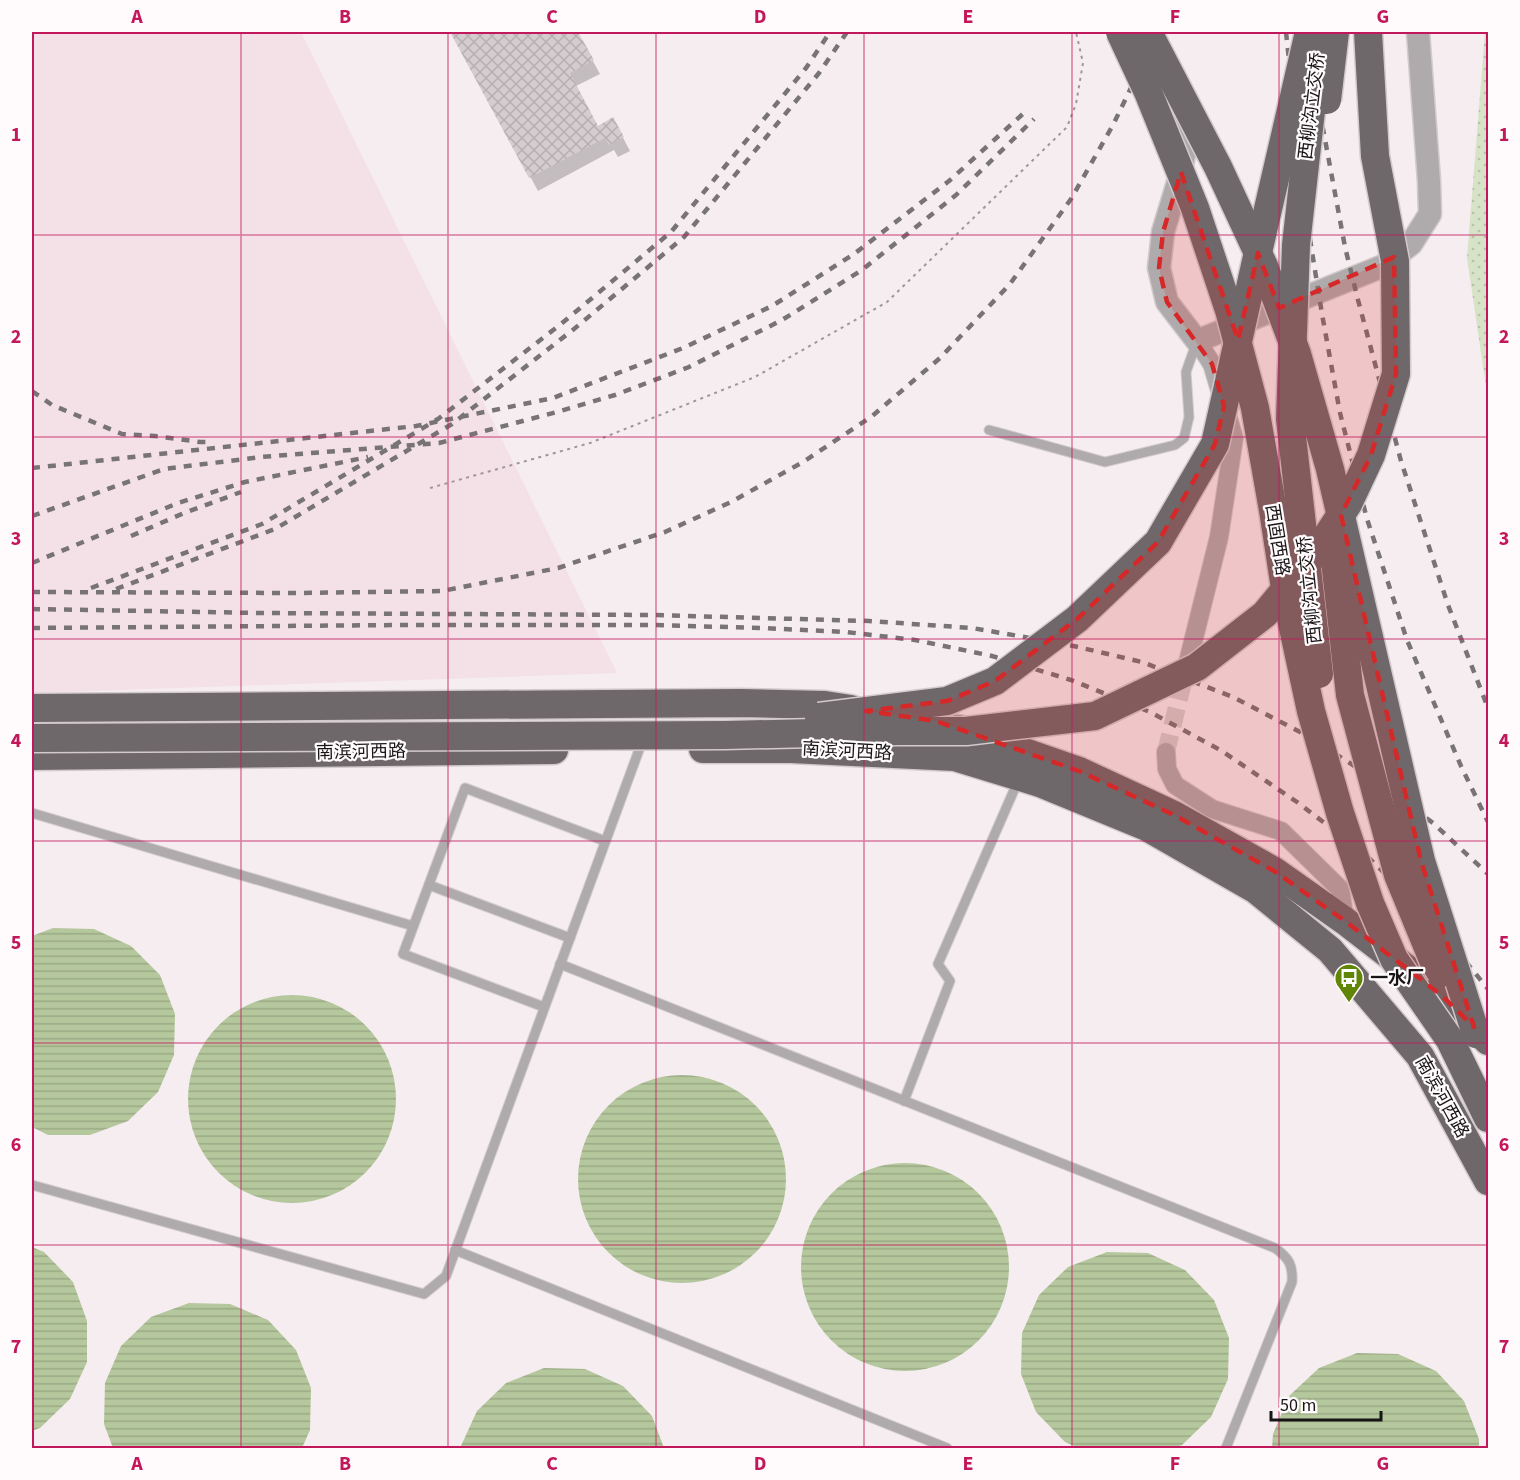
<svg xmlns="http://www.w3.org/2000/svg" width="1520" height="1480" viewBox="0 0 1520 1480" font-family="'Source Sans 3','Noto Sans SC',sans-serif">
  <defs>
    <pattern id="grass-dots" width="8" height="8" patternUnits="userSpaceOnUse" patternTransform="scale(1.5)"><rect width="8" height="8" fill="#d7e3c7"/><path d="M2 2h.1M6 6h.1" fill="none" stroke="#b8c2aa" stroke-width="1.8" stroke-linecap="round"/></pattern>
    <pattern id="water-rules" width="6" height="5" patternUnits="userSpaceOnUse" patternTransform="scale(1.5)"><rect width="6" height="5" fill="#b5c79d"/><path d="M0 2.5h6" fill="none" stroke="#9baa86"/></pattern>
    <pattern id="building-cross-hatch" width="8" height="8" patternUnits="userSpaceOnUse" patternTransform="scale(1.5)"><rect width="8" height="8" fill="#d5cccf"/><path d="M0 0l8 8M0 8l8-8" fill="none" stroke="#b6aeb1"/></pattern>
  </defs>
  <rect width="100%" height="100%" fill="#f5edef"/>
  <polygon fill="#f3e1e7" points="32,32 301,32 617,673 32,693"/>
  <polygon fill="url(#grass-dots)" points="1485,32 1488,32 1488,400 1467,258"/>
  <g fill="url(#water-rules)">
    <polygon points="53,928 94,929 131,946 160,975 175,1014 174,1055 158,1092 128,1121 90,1135 48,1135 32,1127 32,936"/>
    <circle cx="292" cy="1099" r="104"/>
    <circle cx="682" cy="1179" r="104"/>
    <circle cx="905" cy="1267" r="104"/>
    <polygon points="32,1247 44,1252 73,1282 87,1321 87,1362 70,1399 40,1428 32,1431"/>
    <polygon points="1107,1252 1148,1253 1185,1270 1214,1300 1229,1338 1228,1379 1211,1417 1182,1445 1173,1448 1079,1448 1065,1442 1036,1412 1021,1374 1022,1333 1039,1295 1068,1267"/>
    <polygon points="189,1303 230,1304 268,1320 296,1350 311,1388 310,1430 302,1448 113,1448 104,1424 105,1383 121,1346 151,1317"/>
    <polygon points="1357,1353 1398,1354 1436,1371 1464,1401 1479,1439 1479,1448 1272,1448 1273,1434 1289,1396 1319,1368"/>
    <polygon points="544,1368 585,1369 623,1386 652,1416 664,1448 460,1448 477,1411 506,1383"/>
  </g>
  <polygon fill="#0003" points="452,32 577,32 600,74 576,86 598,127 620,132 630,151 618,157 614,150 538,191"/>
  <polygon fill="url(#building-cross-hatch)" points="450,32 578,32 594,60 570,73 598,126 613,117 624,137 609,145 605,138 529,178"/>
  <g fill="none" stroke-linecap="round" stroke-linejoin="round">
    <polyline stroke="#d4cdce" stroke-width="18" stroke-dasharray="18 9" stroke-linecap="butt" points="1166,752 1185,674"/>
    <g stroke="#d2cacc" stroke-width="11">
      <g id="service">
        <polyline points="989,430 1105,462 1175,445 1184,438 1189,417 1186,372 1197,341"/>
        <polyline points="32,813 413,926"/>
        <polyline points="429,885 570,938"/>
        <path d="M560,964L1275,1248C1289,1258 1293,1265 1292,1282L1226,1448"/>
        <polyline points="544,1007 403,954 465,788 605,841"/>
        <polyline points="904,1101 950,981 938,964 1018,781"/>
        <polyline points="32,1185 424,1294 446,1276 639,750"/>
        <polyline points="455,1250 947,1448"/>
      </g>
    </g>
    <g stroke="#d2cacc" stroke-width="20">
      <g id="minor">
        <polyline points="1185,674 1219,537 1234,438 1212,364 1197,341"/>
        <polyline points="1166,752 1167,769 1175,785 1212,809 1281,831 1340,889 1345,921"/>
      </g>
    </g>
    <g stroke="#d2cacc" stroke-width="25">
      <polyline id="tertiary" points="1182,109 1187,139 1180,176 1163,232 1159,268 1167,302 1197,341 1383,266 1411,244 1430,214 1429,181 1418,32"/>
    </g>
    <g stroke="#d2cacc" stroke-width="31">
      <g id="trunk">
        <polyline points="32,708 740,703 825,705 851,709"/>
        <polyline points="958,729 1079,771 1174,815 1274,871 1345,921 1441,995 1488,1041"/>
        <polyline points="703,749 791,749 955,757 1040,783 1147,827 1255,889 1330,950 1420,1056 1488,1181"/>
        <polyline points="32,756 554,750"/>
        <polyline points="1450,1040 1488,1118"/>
      </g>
    </g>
    <polyline stroke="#9d9799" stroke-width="2" stroke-dasharray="3 4.5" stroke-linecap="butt" points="430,488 590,443 755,377 887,302 1067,127 1076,104 1083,63 1076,32"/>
    <use href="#service" stroke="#afabac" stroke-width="9"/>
    <use href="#minor" stroke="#afabac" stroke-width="18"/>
    <use href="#tertiary" stroke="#afabac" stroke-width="22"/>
    <use href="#trunk" stroke="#6f686a" stroke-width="28"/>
    <g stroke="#787374" stroke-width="4.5" stroke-dasharray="8 8" stroke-linecap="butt">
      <polyline points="1286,32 1304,202 1322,314 1340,413 1367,519 1407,640 1461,766 1488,822"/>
      <polyline points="1305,32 1345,247 1358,300 1401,461 1448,605 1488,708"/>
      <polyline points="32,391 52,405 122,434 155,436 200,442 212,442"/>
      <polyline points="32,468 416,426 553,398 683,348 772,306 854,254 949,181 1025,112"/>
      <polyline points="32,516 164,469 261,457 439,443 557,412 615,395 689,367 782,320 862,270 956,195 1034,119"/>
      <polyline points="131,536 184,513 241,492"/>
      <polyline points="32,563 178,503 245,482 368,457"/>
      <polyline points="91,588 262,524 438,419 561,324 671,232 806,68 830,32"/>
      <polyline points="116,589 275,529 452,424 574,329 684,237 819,73 847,32"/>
      <polyline points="32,592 297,593 442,591 558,568 665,532 731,502 803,462 871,417 940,358 1010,284 1071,199 1113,125 1143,63 1156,32"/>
      <polyline points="32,609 260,613 653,615 869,621 972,628 1065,644 1142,662 1233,697 1302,733 1364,772 1433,823 1488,874"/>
      <polyline points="32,628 404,625 652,625 762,628 846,632 915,640 992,656 1071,680 1150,712 1222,751 1297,802 1364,853 1432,920 1488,989"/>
    </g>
    <g stroke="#d2cacc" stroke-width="31" stroke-linecap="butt">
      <g id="trunk-bridge">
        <polyline points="1120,32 1148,92 1195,208 1229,310 1255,408 1273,510 1286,595 1311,711 1340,813 1370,903 1394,959 1450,1040"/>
        <polyline points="1148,32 1218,167 1264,266 1297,354 1330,469 1421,861 1476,1034"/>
        <polyline points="1315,75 1296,245 1290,419 1319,674"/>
        <polyline points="1327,100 1335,32"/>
        <polyline points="1334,552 1350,695 1398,875 1433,960 1441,973"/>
        <polyline points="819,717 947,701 995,681 1077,619 1158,542 1215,444 1256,261 1309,32"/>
        <polyline points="32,738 725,735 899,731 966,731 1095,716 1197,667 1265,614 1317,551 1348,504 1371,455 1396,374 1395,261 1375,156 1368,32"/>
      </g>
    </g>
    <use href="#trunk-bridge" stroke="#6f686a" stroke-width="28"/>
  </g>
  <path fill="#d62828" fill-opacity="0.2" stroke="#d62828" stroke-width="4.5" stroke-dasharray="12 8" stroke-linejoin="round" d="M1181,172L1238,340L1258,253L1279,308L1394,257L1396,374L1371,455L1341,515L1421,861L1474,1027L1441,995L1345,921L1274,871L1174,815L1079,771L936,721L866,711L947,701L995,681L1077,619L1158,542L1215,444L1224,406L1212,364L1167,302L1159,268L1163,232Z"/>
  <path fill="none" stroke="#c2185b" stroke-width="1.5" stroke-opacity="0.55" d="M241,32V1448M448,32V1448M656,32V1448M864,32V1448M1072,32V1448M1279,32V1448M32,235H1488M32,437H1488M32,639H1488M32,841H1488M32,1043H1488M32,1245H1488"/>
  <defs>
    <g id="bus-pin" transform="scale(1.5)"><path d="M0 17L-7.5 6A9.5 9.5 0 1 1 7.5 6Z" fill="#618607" stroke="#fffbfc"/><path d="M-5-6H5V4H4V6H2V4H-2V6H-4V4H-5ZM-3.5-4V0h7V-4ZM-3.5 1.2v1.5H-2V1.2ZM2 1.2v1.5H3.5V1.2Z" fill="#fff"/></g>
  </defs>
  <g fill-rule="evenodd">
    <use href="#bus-pin" x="1349" y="978"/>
  </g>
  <g text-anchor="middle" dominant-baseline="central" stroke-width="4.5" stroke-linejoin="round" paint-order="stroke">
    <g font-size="18" fill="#181516" stroke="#fffbfc">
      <text transform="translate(1312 106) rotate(-83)">西柳沟立交桥</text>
      <text transform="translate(1277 540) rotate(81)">西固西路</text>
      <text transform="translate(1310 590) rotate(-96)">西柳沟立交桥</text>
      <text transform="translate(847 751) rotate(3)">南滨河西路</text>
      <text transform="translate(361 752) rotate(-1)">南滨河西路</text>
      <text transform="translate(1442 1097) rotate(61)">南滨河西路</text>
    </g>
    <g font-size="18" font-weight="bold" fill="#181516" stroke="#fffbfc" text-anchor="start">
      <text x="1370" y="978">一水厂</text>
    </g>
  </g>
  <rect width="1520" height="1480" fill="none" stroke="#fffbfc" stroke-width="66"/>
  <path d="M1271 1411v9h110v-9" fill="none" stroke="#181516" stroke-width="3"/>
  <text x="1280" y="1411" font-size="18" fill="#181516" stroke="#fffbfc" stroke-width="4.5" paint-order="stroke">50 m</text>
  <rect x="33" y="33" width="1454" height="1414" fill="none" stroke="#c2185b" stroke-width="2"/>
  <g font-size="20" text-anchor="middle" font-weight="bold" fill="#c2185b">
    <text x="137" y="23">A</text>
    <text x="345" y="23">B</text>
    <text x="552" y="23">C</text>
    <text x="760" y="23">D</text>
    <text x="968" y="23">E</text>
    <text x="1175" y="23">F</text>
    <text x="1383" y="23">G</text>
    <text x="16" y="141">1</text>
    <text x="1504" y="141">1</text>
    <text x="16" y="343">2</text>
    <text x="1504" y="343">2</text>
    <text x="16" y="545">3</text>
    <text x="1504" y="545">3</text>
    <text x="16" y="747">4</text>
    <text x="1504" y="747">4</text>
    <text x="16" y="949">5</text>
    <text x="1504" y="949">5</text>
    <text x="16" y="1151">6</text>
    <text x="1504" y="1151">6</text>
    <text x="16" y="1353">7</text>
    <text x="1504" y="1353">7</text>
    <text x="137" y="1470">A</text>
    <text x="345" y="1470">B</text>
    <text x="552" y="1470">C</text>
    <text x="760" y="1470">D</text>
    <text x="968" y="1470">E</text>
    <text x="1175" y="1470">F</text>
    <text x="1383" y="1470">G</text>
  </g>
</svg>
